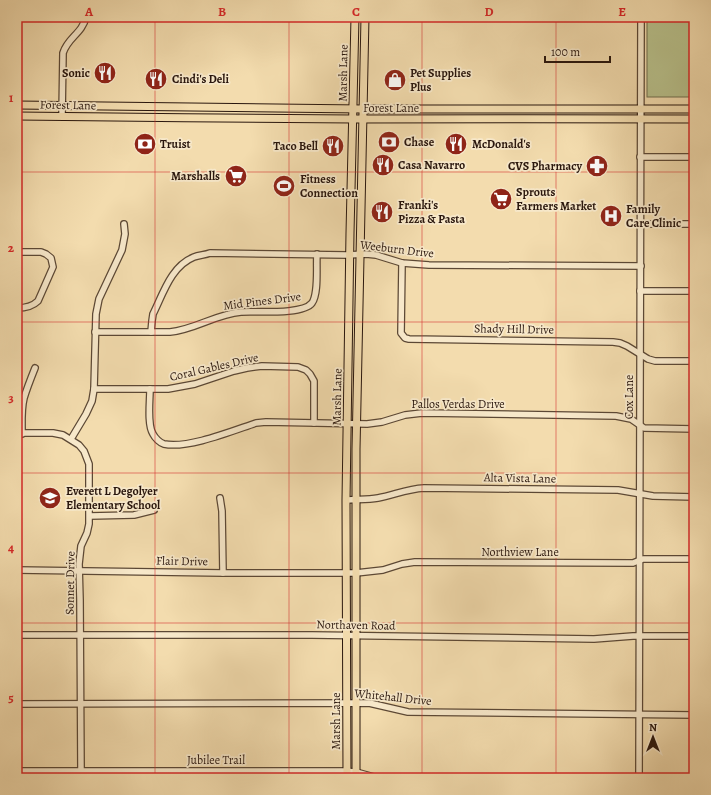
<svg xmlns="http://www.w3.org/2000/svg" width="711" height="795" viewBox="0 0 711 795" font-family="Alegreya,serif">
  <rect width="100%" height="100%" fill="#f3dcae"/>
  <filter id="stains"><feTurbulence type="fractalNoise" baseFrequency=".005" numOctaves="4"/><feColorMatrix values="0 0 0 0 .2 0 0 0 0 .09 0 0 0 0 .02 0 0 0 .5 -.17"/></filter>
  <radialGradient id="worn" r=".72"><stop offset=".6" stop-color="#630" stop-opacity="0"/><stop offset="1" stop-color="#630" stop-opacity=".3"/></radialGradient>
  <rect fill="#b8c18c" stroke="#706c4c" x="647" y="17" width="47" height="80"/>
  <g fill="none" stroke-linecap="round" stroke-linejoin="round">
    <g stroke="#5c4835" stroke-width="8">
      <g id="minor">
        <path d="M62,116L63,53C68,37 82,34 86,17"/>
        <polyline points="640,157 694,157"/>
        <polyline points="641,224 694,224"/>
        <path d="M17,252H41L46,254L51,258L53,267L38,301C32,307 25,308 17,308"/>
        <polyline points="402,263 401,333 405,338 409,339 613,342 620,343 627,346 648,359 655,361 694,361"/>
        <polyline points="640,291 694,291"/>
        <path d="M95,332H170C194,330 216,314 241,312C256,311 303,315 312,303C319,293 316,267 317,254"/>
        <path d="M151,332L152,321L153,314C163,294 171,266 194,257C199,255 205,255 210,253L347,255L366,254L376,255L402,263L429,265L641,266"/>
        <polyline points="94,389 168,389 195,384 234,371 247,368 262,366 298,367 306,370 310,374 314,381 314,423"/>
        <path d="M150,389C150,401 147,425 153,434C155,438 160,443 164,444C188,449 232,431 256,423L266,422L367,424L382,422L405,415L422,413L616,416L631,419L644,428L694,429"/>
        <polyline points="17,433 53,433 63,435 79,445 84,451 89,464 89,524 87,533 81,546 79,564 80,600 81,771"/>
        <path d="M22,434C22,422 21,410 24,398C27,388 31,378 35,368"/>
        <polyline points="71,439 86,414 92,401 94,389 96,314 99,299 122,250 125,234 124,224"/>
        <polyline points="220,498 222,511 223,573"/>
        <path d="M346,500C357,499 367,500 378,498C394,495 407,489 424,488L618,490L653,496L694,497"/>
        <polyline points="90,516 134,515 154,510"/>
        <polyline points="17,570 223,573 356,573 383,570 402,564 415,562 633,563 643,559 694,559"/>
        <polyline points="17,635 312,635 594,639 633,636 694,636"/>
        <polyline points="17,704 369,703 408,712 694,715"/>
        <polyline points="17,771 343,771 356,772 374,777 382,778 414,778"/>
        <polyline points="639,778 641,17"/>
      </g>
    </g>
    <g stroke="#29160d" stroke-width="9">
      <g id="major">
        <polyline points="17,105 363,109 694,109"/>
        <path d="M17,116C129,117 242,119 354,119C467,118 581,119 694,119"/>
        <polyline points="347,778 346,500 350,233 355,17"/>
        <polyline points="356,778 356,449 365,17"/>
      </g>
    </g>
    <use href="#minor" stroke="#f7e8ca" stroke-width="5.5"/>
    <use href="#major" stroke="#f3dcae" stroke-width="7"/>
  </g>
  <path fill="none" stroke="#d62828" stroke-width="1" stroke-opacity="0.55" d="M155,17V778M289,17V778M422,17V778M556,17V778M17,172H694M17,322H694M17,473H694M17,623H694"/>
  <defs>
    <g id="restaurant-disc" transform="scale(1.15)"><circle r="9.5" fill="#8f2418" stroke="#f7e8ca"/><path d="M-5-6h1v4h1v-4h1v4h1v-4h1v5L-1.5 .5V6h-2V.5L-5-1ZM5-6V6H3V1.5H1.5Q1.5-4 5-6Z" fill="#fff"/></g>
    <g id="shop-disc" transform="scale(1.15)"><circle r="9.5" fill="#8f2418" stroke="#f7e8ca"/><path d="M-5-2.5h2.3a2.7 3.5 0 0 1 5.4 0H5L5.5 6h-11ZM-1.5-2.5h3a1.5 2.3 0 0 0-3 0Z" fill="#fff"/></g>
    <g id="bank-disc" transform="scale(1.15)"><circle r="9.5" fill="#8f2418" stroke="#f7e8ca"/><path d="M-6-4H6V4H-6ZM0-2.3a2.3 2.3 0 1 0 0 4.6a2.3 2.3 0 1 0 0-4.6Z" fill="#fff"/></g>
    <g id="pharmacy-disc" transform="scale(1.15)"><circle r="9.5" fill="#8f2418" stroke="#f7e8ca"/><path d="M-2-6h4v4h4v4h-4v4h-4v-4h-4v-4h4Z" fill="#fff"/></g>
    <g id="supermarket-disc" transform="scale(1.15)"><circle r="9.5" fill="#8f2418" stroke="#f7e8ca"/><path d="M-6-5.5h2.5l.6 2H6L4.5 2H-2.5L-4.4-4H-6ZM-1.5 3.2a1.3 1.3 0 1 0 .1 0ZM3 3.2a1.3 1.3 0 1 0 .1 0Z" fill="#fff"/></g>
    <g id="stadium-disc" transform="scale(1.15)"><circle r="9.5" fill="#8f2418" stroke="#f7e8ca"/><path d="M0-5a6.5 5 0 1 0 0 10a6.5 5 0 1 0 0-10ZM-3.5-1.8h7v3.6h-7Z" fill="#fff"/></g>
    <g id="hospital-disc" transform="scale(1.15)"><circle r="9.5" fill="#8f2418" stroke="#f7e8ca"/><path d="M-5-5h3v3.5h4V-5h3V5h-3V1.5h-4V5h-3Z" fill="#fff"/></g>
    <g id="school-disc" transform="scale(1.15)"><circle r="9.5" fill="#8f2418" stroke="#f7e8ca"/><path d="M0-5L7-2L0 1L-7-2ZM-4 1L0 2.5L4 1V4Q0 6-4 4Z" fill="#fff"/></g>
  </defs>
  <g fill-rule="evenodd">
    <use href="#restaurant-disc" x="105" y="73"/>
    <use href="#restaurant-disc" x="156" y="79"/>
    <use href="#shop-disc" x="395" y="80"/>
    <use href="#bank-disc" x="389" y="142"/>
    <use href="#bank-disc" x="145" y="144"/>
    <use href="#restaurant-disc" x="456" y="144"/>
    <use href="#restaurant-disc" x="333" y="146"/>
    <use href="#restaurant-disc" x="383" y="165"/>
    <use href="#pharmacy-disc" x="597" y="166"/>
    <use href="#supermarket-disc" x="236" y="176"/>
    <use href="#stadium-disc" x="284" y="186"/>
    <use href="#supermarket-disc" x="501" y="199"/>
    <use href="#restaurant-disc" x="382" y="212"/>
    <use href="#hospital-disc" x="611" y="216"/>
    <use href="#school-disc" x="50" y="498"/>
  </g>
  <g text-anchor="middle" dominant-baseline="central" stroke-width="3.5" stroke-linejoin="round" paint-order="stroke">
    <g font-size="12" font-weight="bold" fill="#29160d" stroke="#f7e8ca" text-anchor="start">
      <text x="90" y="73" text-anchor="end">Sonic</text>
      <text x="410" y="73">Pet Supplies<tspan x="410" dy="14">Plus</tspan></text>
      <text x="172" y="79">Cindi's Deli</text>
      <text x="404" y="142">Chase</text>
      <text x="160" y="144">Truist</text>
      <text x="472" y="144">McDonald's</text>
      <text x="318" y="146" text-anchor="end">Taco Bell</text>
      <text x="398" y="165">Casa Navarro</text>
      <text x="582" y="166" text-anchor="end">CVS Pharmacy</text>
      <text x="220" y="176" text-anchor="end">Marshalls</text>
      <text x="300" y="179">Fitness<tspan x="300" dy="14">Connection</tspan></text>
      <text x="516" y="192">Sprouts<tspan x="516" dy="14">Farmers Market</tspan></text>
      <text x="398" y="205">Franki's<tspan x="398" dy="14">Pizza &amp; Pasta</tspan></text>
      <text x="626" y="209">Family<tspan x="626" dy="14">Care Clinic</tspan></text>
      <text x="66" y="491">Everett L Degolyer<tspan x="66" dy="14">Elementary School</tspan></text>
    </g>
    <g font-size="12" fill="#29160d" stroke="#f7e8ca">
      <text transform="translate(343 73) rotate(-89)">Marsh Lane</text>
      <text transform="translate(68 105) rotate(1)">Forest Lane</text>
      <text x="391" y="108">Forest Lane</text>
      <text transform="translate(397 249) rotate(7)">Weeburn Drive</text>
      <text transform="translate(262 301) rotate(-7)">Mid Pines Drive</text>
      <text transform="translate(514 329) rotate(1)">Shady Hill Drive</text>
      <text transform="translate(214 367) rotate(-13)">Coral Gables Drive</text>
      <text transform="translate(337 397) rotate(-89)">Marsh Lane</text>
      <text transform="translate(629 397) rotate(-90)">Cox Lane</text>
      <text x="458" y="404">Pallos Verdas Drive</text>
      <text transform="translate(520 478) rotate(1)">Alta Vista Lane</text>
      <text x="520" y="552">Northview Lane</text>
      <text transform="translate(182 561) rotate(1)">Flair Drive</text>
      <text transform="translate(70 583) rotate(-89)">Sonnet Drive</text>
      <text transform="translate(356 625) rotate(1)">Northaven Road</text>
      <text transform="translate(393 697) rotate(6)">Whitehall Drive</text>
      <text transform="translate(336 721) rotate(-90)">Marsh Lane</text>
      <text x="216" y="760">Jubilee Trail</text>
    </g>
  </g>
  <rect width="711" height="795" fill="none" stroke="#f3dcae" stroke-width="44"/>
  <g transform="translate(653 737)" stroke="#f7e8ca" stroke-width="3" paint-order="stroke">
  <path d="M0-3L7 15L0 10L-7 15Z" fill="#29160d"/>
  <text y="-6" font-size="11" font-weight="bold" text-anchor="middle" fill="#29160d">N</text>
  </g>
  <path d="M545 56v6h65v-6" fill="none" stroke="#29160d" stroke-width="2"/>
  <text x="551" y="56" font-size="12" fill="#29160d" stroke="#f7e8ca" stroke-width="3" paint-order="stroke">100 m</text>
  <rect x="22" y="22" width="667" height="751" fill="none" stroke="#d62828" stroke-width="1.5"/>
  <g font-size="13" text-anchor="middle" font-weight="bold" fill="#d62828">
    <text x="89" y="16">A</text>
    <text x="222" y="16">B</text>
    <text x="356" y="16">C</text>
    <text x="489" y="16">D</text>
    <text x="622" y="16">E</text>
    <text x="11" y="102">1</text>
    <text x="11" y="252">2</text>
    <text x="11" y="402">3</text>
    <text x="11" y="552">4</text>
    <text x="11" y="702">5</text>
  </g>
  <rect width="100%" height="100%" filter="url(#stains)"/>
  <rect width="100%" height="100%" fill="url(#worn)"/>
</svg>
